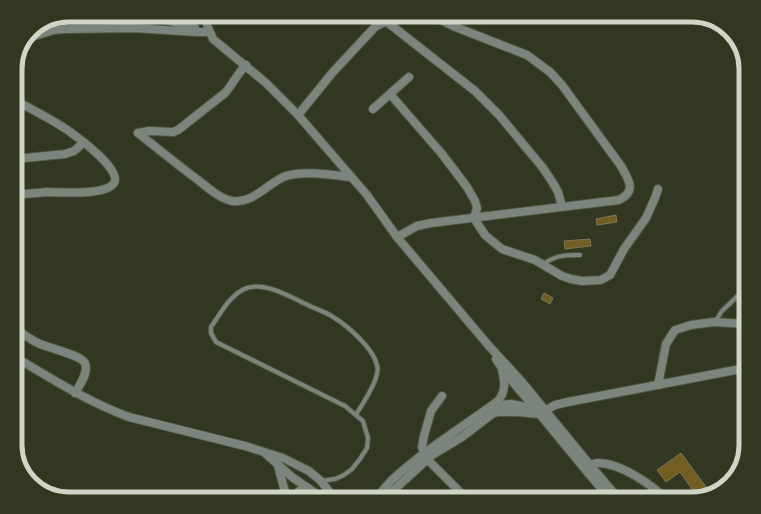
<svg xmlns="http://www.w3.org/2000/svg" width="761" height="514" viewBox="0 0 761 514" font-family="'Libre Baskerville',serif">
  <rect width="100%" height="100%" fill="#313720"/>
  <g fill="#735e22" stroke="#7e745a">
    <polygon points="616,215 617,222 597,225 596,219"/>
    <polygon points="590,239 591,246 565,249 564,241"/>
    <polygon points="544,293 553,298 550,304 541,299"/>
    <polygon points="681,453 706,487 696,495 680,472 666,482 657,470"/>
  </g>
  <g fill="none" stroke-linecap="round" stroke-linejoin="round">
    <g stroke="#4e533e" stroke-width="6">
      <g id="lane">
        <path d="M543,264C557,255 564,255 580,255"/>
        <polyline points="715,322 722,311 746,288"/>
        <path d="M321,481L335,479L344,475L352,469L360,459L367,448L368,438L363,421L345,406L216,342L211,333V327C221,313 230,294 247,288C265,281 294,299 310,306C318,310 326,312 333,317C348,326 373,348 377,365C381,378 362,404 356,415"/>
      </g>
    </g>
    <g stroke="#4e533e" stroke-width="10">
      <g id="street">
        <polyline points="161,15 165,20 195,28"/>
        <polyline points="207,15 207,25 213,39 266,83 298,115 367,195 397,237 489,346 522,382 590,465 619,499"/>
        <polyline points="387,22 475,91 499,115 543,168 553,183 558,192 562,206"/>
        <polyline points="28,38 54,30 65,29 134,28 196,32 209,32"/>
        <polyline points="390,94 442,154 467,187 475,201 477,208 474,218 485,235 502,249 535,260 562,276 571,279 582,281 601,280 610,275 624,249 646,218 655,198 658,189"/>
        <path d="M15,100C34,111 56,121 73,134C83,141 122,171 114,183C106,196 60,192 46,192C35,193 26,194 15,194"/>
        <polyline points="373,109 409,77"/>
        <polyline points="298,115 333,72 375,27 380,24 387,22"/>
        <path d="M138,133C158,149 178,165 198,180C208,188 219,198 232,201C254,204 267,183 286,176C304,170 331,175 350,177"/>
        <path d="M138,133L149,131L173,132L178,130L225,93C233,84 237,74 246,65"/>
        <polyline points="15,159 65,154 74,151 83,143"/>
        <path d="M397,237L417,226L431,223L619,200C637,191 629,180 621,166L562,85L550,72L527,55L453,26L432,15"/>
        <path d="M15,328C22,333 28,338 36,342C46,348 80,354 85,363C89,372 80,385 75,393"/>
        <path d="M15,357C52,379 88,402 129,417L245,446L283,458L309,471L321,481L335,499"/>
        <path d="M496,359C506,376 521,391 534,407C559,438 584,468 610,499"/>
        <polyline points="658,385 666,344 675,330 691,325 714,322 746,324"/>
        <polyline points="442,396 431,411 424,436 422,447 427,459 467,499"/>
        <polyline points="493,406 511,404 537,409"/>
        <polyline points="265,453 292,477 324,499"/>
        <polyline points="278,466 287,499"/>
        <path d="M586,468C590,466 593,463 598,463C620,463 651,484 666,499"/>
        <path d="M295,499C297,491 300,489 308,488"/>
        <path d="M375,499C381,493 386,486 392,480C424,450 463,427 498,401C506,391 505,382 502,370"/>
        <polyline points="384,499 432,455 462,437 492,414 497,412 518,412 539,414 555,405 568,402 746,368"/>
      </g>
    </g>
    <use href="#lane" stroke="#7b857d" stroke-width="4"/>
    <use href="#street" stroke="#7b857d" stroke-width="8"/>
  </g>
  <path d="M0 0H761V514H0ZM69 22H692A47 47 0 0 1 739 69V445A47 47 0 0 1 692 492H69A47 47 0 0 1 22 445V69A47 47 0 0 1 69 22Z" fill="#313720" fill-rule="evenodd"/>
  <path fill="none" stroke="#d1d5c7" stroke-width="5" d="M69 22H692A47 47 0 0 1 739 69V445A47 47 0 0 1 692 492H69A47 47 0 0 1 22 445V69A47 47 0 0 1 69 22Z"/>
</svg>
